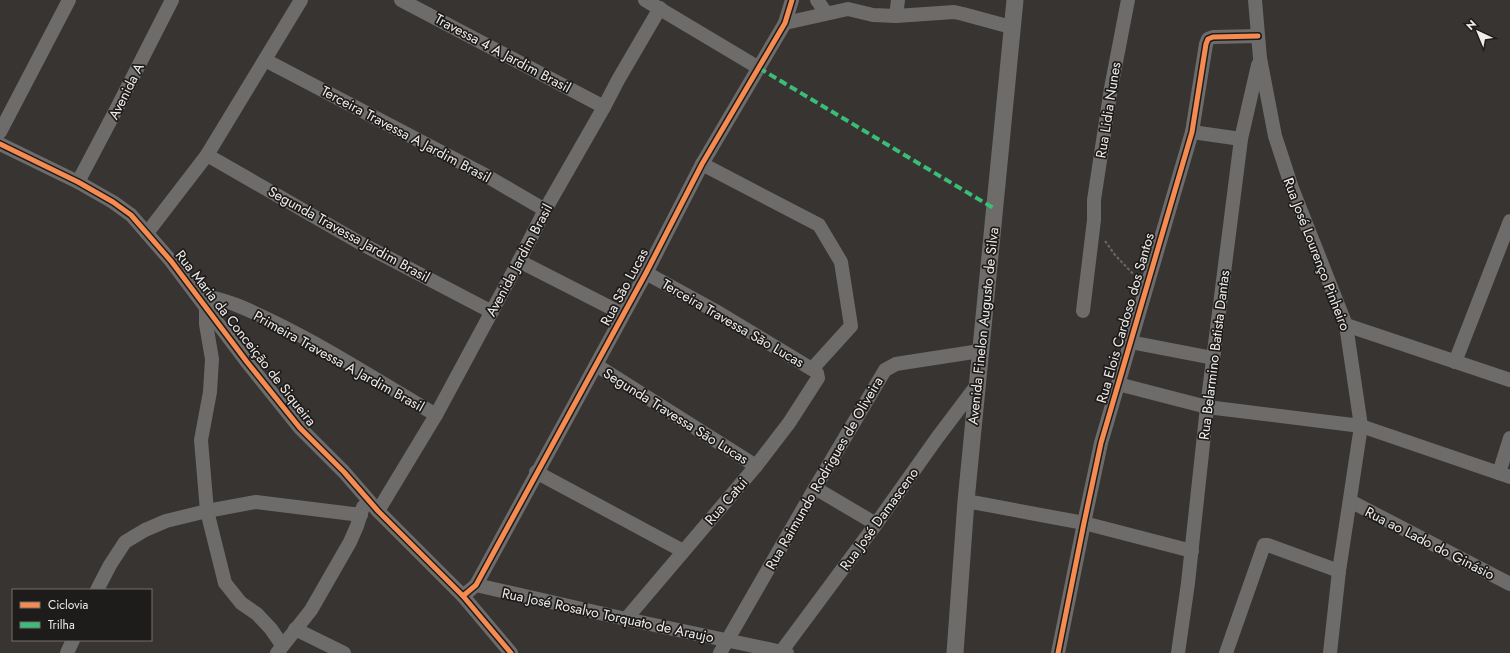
<svg xmlns="http://www.w3.org/2000/svg" width="1510" height="653" viewBox="0 0 1510 653" font-family="Jost,sans-serif">
  <rect width="100%" height="100%" fill="#373432"/>
  <g fill="none" stroke-linecap="round" stroke-linejoin="round">
    <polyline stroke="#6a6968" stroke-width="2" stroke-dasharray="3 2" stroke-linecap="butt" points="1105,241 1115,255 1136,277"/>
    <g stroke="#6d6c6b" stroke-width="14">
      <polyline points="401,0 604,107"/>
      <polyline points="645,0 759,68"/>
      <polyline points="817,0 826,13"/>
      <polyline points="1255,0 1260,58 1275,136 1292,188 1346,325 1361,426 1339,571 1330,653"/>
      <polyline points="896,16 898,0"/>
      <polyline points="785,23 848,9 873,15 896,16 954,12 963,14 1011,27"/>
      <polyline points="265,60 485,175 545,210"/>
      <polyline points="0,132 69,0"/>
      <polyline points="1192,132 1241,139"/>
      <polyline points="0,144 78,182 113,202 131,215 171,261 247,362 300,428 344,472 378,511 463,596 511,653"/>
      <polyline points="207,155 362,244 492,312"/>
      <polyline points="702,164 819,225 841,262 851,326 812,369"/>
      <polyline points="78,182 117,108 172,0"/>
      <polyline points="147,233 207,155 301,0"/>
      <polyline points="519,261 623,314"/>
      <path d="M195,293C210,297 225,300 239,306C308,335 371,377 436,415"/>
      <polyline points="206,307 206,324 212,359 210,392 201,440 207,511 225,583 241,603 257,614 271,629 282,645"/>
      <polyline points="1083,311 1094,220 1094,200 1111,88 1128,0"/>
      <polyline points="1346,325 1510,380"/>
      <polyline points="1130,342 1213,358"/>
      <polyline points="1455,362 1510,221"/>
      <polyline points="596,365 756,466"/>
      <polyline points="1118,384 1207,407 1361,426 1510,477"/>
      <polyline points="536,472 683,551"/>
      <polyline points="1499,473 1510,438"/>
      <polyline points="815,488 876,524"/>
      <polyline points="966,501 1084,523 1192,551"/>
      <polyline points="1350,501 1510,584"/>
      <polyline points="378,511 436,415 519,261 545,210 604,107 618,80 660,8"/>
      <polyline points="476,585 626,619 787,653"/>
      <polyline points="97,590 110,565 125,542 145,530 166,521 207,511 256,502 361,515"/>
      <polyline points="463,596 476,585 646,273 702,164 785,23 792,0"/>
      <polyline points="626,619 756,466 789,423 818,378 817,373 815,371 719,313 646,273"/>
      <polyline points="295,629 344,653"/>
      <polyline points="781,652 876,524 937,438 977,385"/>
      <polyline points="67,653 73,640"/>
      <polyline points="277,653 311,610 350,542 357,526 363,507"/>
      <polyline points="720,653 815,488 885,370 896,364 902,363 980,351"/>
      <polyline points="1058,653 1084,523 1101,443 1192,132 1206,44 1208,39 1213,37 1258,36"/>
      <polyline points="1178,653 1188,583 1207,407 1241,139 1258,65"/>
      <polyline points="1226,653 1264,545 1268,545 1339,571"/>
    </g>
    <polyline stroke="#6d6c6b" stroke-width="17" points="955,653 966,501 1015,0"/>
    <polyline stroke="#3abd76" stroke-width="4" stroke-dasharray="8 4" stroke-linecap="butt" points="759,68 995,209"/>
    <g stroke="#1e1c1b" stroke-width="8">
      <g id="cycleway">
        <polyline points="0,144 78,182 113,202 131,215 171,261 247,362 300,428 344,472 378,511 463,596 511,653"/>
        <polyline points="463,596 476,585 646,273 702,164 785,23 792,0"/>
        <polyline points="1058,653 1084,523 1101,443 1192,132 1206,44 1208,39 1213,37 1258,36"/>
      </g>
    </g>
    <use href="#cycleway" stroke="#f68b52" stroke-width="5"/>
  </g>
  <g text-anchor="middle" dominant-baseline="central" stroke-width="3.5" stroke-linejoin="round" paint-order="stroke">
    <g font-size="14" fill="#efecea" stroke="#1e1c1b">
      <text transform="translate(503 53) rotate(28)">Travessa 4 A Jardim Brasil</text>
      <text transform="translate(126 91) rotate(-63)">Avenida A</text>
      <text transform="translate(1108 110) rotate(-81)">Rua Lidia Nunes</text>
      <text transform="translate(406 134) rotate(28)">Terceira Travessa A Jardim Brasil</text>
      <text transform="translate(349 234) rotate(29)">Segunda Travessa Jardim Brasil</text>
      <text transform="translate(1317 254) rotate(69)">Rua José Lourenço Pinheiro</text>
      <text transform="translate(519 260) rotate(-62)">Avenida Jardim Brasil</text>
      <text transform="translate(624 287) rotate(-62)">Rua São Lucas</text>
      <text transform="translate(1125 318) rotate(-74)">Rua Elois Cardoso dos Santos</text>
      <text transform="translate(733 323) rotate(30)">Terceira Travessa São Lucas</text>
      <text transform="translate(983 326) rotate(-84)">Avenida Finelon Augusto de Silva</text>
      <text transform="translate(246 338) rotate(52)">Rua Maria da Conceição de Siqueira</text>
      <text transform="translate(1214 355) rotate(-83)">Rua Belarmino Batista Dantas</text>
      <text transform="translate(339 361) rotate(29)">Primeira Travessa A Jardim Brasil</text>
      <text transform="translate(676 416) rotate(32)">Segunda Travessa São Lucas</text>
      <text transform="translate(824 473) rotate(-60)">Rua Raimundo Rodrigues de Oliveira</text>
      <text transform="translate(726 501) rotate(-49)">Rua Catui</text>
      <text transform="translate(879 519) rotate(-54)">Rua José Damasceno</text>
      <text transform="translate(1430 543) rotate(27)">Rua ao Lado do Ginásio</text>
      <text transform="translate(608 615) rotate(12)">Rua José Rosalvo Torquato de Araujo</text>
    </g>
  </g>
  <rect x="12" y="589" width="140" height="52" fill="#1e1c1b" stroke="#726f6e"/>
  <rect x="20" y="602" width="20" height="6" fill="#f68b52" stroke="#726f6e"/>
  <text x="48" y="609" font-size="12" fill="#efecea">Ciclovia</text>
  <rect x="20" y="622" width="20" height="6" fill="#3abd76" stroke="#726f6e"/>
  <text x="48" y="629" font-size="12" fill="#efecea">Trilha</text>
  <g transform="translate(1478 32) rotate(316)" stroke="#1e1c1b" stroke-width="3" paint-order="stroke">
  <path d="M0-3L7 15L0 10L-7 15Z" fill="#efecea"/>
  <text y="-6" font-size="11" font-weight="bold" text-anchor="middle" fill="#efecea">N</text>
  </g>
</svg>
